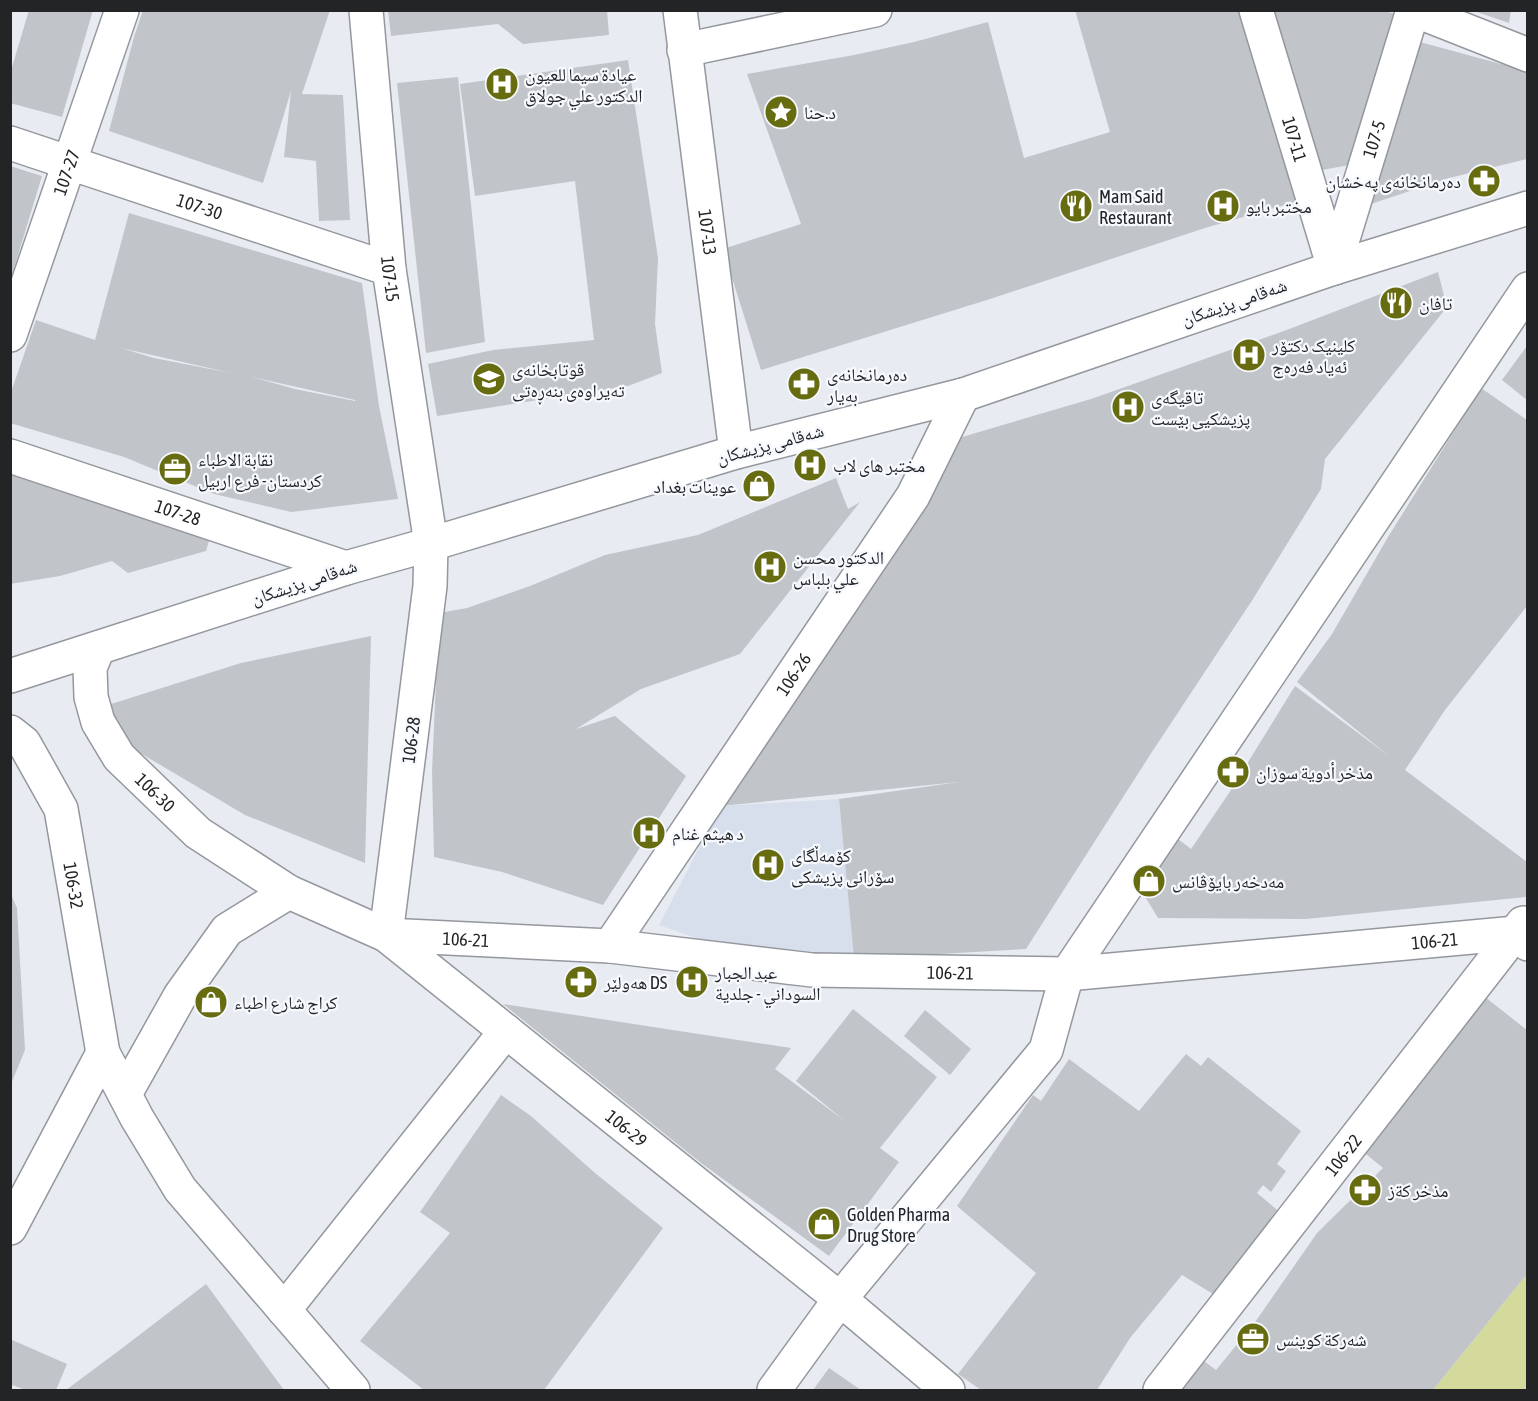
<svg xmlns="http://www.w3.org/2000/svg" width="1538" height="1401" viewBox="0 0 1538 1401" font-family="'Asap Condensed','Noto Naskh Arabic',sans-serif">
  <rect width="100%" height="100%" fill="#e8ecf2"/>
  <polygon fill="#d7dfec" points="839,799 854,959 754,959 659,925 721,806"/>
  <polygon fill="#d3da9b" points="1527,1274 1527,1390 1433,1390"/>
  <g fill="#c1c5ca" fill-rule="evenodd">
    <polygon points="29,10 93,10 62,117 10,103 10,74"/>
    <polygon points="143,10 330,10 302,94 343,95 350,220 319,221 316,161 284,157 291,91 263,183 109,131 134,37"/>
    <polygon points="388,10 607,10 609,35 523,44 498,24 391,36"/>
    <polygon points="1075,10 1241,10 1299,201 1205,228 987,300 761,370 723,249 801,224 747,74 854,55 914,42 988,22 1024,158 1110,132"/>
    <polygon points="1264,10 1382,10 1398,15 1360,163 1317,171"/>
    <polygon points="1471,10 1511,10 1509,23"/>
    <polygon points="1420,42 1527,71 1527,159 1449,178 1371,204"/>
    <polygon points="628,60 658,258 655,324 662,373 628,386 437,416 428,364 493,350 594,340 575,181 475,196 460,84"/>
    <polygon points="458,77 485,342 426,353 397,83"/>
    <polygon points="10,166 42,176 11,278 10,278"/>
    <path d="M129,213L362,283L379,406L398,499L291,512L214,494L124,457L10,423V395L36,320L95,340ZM121,348L231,373L154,358ZM252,377L355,400V401L295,389Z"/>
    <polygon points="1438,272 1447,307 1325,459 1321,489 1253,599 1150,755 1026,949 854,959 839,799 959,782 721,806 952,440 1091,399 1284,331"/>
    <polygon points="1527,346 1527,400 1502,380"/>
    <polygon points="1481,388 1527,420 1527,606 1445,710 1405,770 1527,862 1527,897 1306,919 1158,918 1141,890 1178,839 1191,849 1229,793 1295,686 1389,756 1297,682 1332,634 1388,537"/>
    <polygon points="10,474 212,531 206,551 128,573 112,561 60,576 10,584"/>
    <polygon points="836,478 848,509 860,502 740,654 641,689 576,729 615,716 686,776 603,905 502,872 434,857 432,772 439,613 467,608 530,586 605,555 698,535"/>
    <polygon points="371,636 365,863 245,815 108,734 108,705 241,663"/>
    <polygon points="10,892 17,908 25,1050 11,1084"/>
    <polygon points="1485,997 1527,1030 1527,1274 1433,1390 1180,1390 1189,1371 1199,1367 1204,1361 1216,1370 1253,1325 1317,1233 1383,1168 1361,1150"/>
    <polygon points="503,1004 791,1048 775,1069 845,1121 796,1081 853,1009 937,1077 880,1148 899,1162 829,1256 701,1163"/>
    <polygon points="925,1010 971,1049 950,1075 904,1036"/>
    <polygon points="1186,1054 1201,1066 1208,1057 1301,1131 1277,1164 1286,1171 1271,1192 1263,1185 1257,1193 1282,1214 1218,1297 1182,1275 1130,1338 1097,1390 981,1390 958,1374 1036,1273 957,1206 1033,1095 1041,1101 1069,1059 1139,1111"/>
    <polygon points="501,1095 531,1116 595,1173 663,1228 544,1390 424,1390 360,1341 450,1233 420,1212"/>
    <polygon points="206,1284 284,1390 66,1390 121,1349"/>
    <polygon points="10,1339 67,1364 56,1390 25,1390 10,1384"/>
    <polygon points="829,1368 861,1390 813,1390"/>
  </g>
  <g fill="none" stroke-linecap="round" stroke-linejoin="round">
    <g stroke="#94979d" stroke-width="36">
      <g id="minor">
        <path id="s1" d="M366,10L389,269L431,544L430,586L386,935L610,946L812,970L1067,974L1516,933L1528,944"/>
        <path id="s2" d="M680,10L736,452"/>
        <path id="s3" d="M1256,10L1334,268"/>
        <polyline points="1414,10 1528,55"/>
        <polyline points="684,50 875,10"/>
        <path id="s4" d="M10,143L389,269"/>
        <path id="s5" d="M1334,268L1413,10"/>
        <path id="s6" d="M10,335L122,10"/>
        <path id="s7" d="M10,456L346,568"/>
        <path id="s8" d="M98,648L90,668L91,697L98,722L119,757L198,833L289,892L386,935L840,1299L948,1390"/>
        <path id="s9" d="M10,732L24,743L61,809L103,1053L137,1118L180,1189L353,1390"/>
        <path id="s10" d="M610,946L913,496L963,395"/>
        <polyline points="125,1094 180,996 227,930 289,892"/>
        <polyline points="10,1228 103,1053"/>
        <polyline points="284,1310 506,1031"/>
        <polyline points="774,1390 840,1299 1046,1050 1067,974 1528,289"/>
        <path id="s11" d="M1160,1390L1523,923"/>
      </g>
    </g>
    <g stroke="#94979d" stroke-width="36">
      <polyline id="secondary" points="10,676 346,568 431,544 736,452 963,395 1334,268 1528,208"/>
    </g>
    <use href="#minor" stroke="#fff" stroke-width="33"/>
    <use href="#secondary" stroke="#fff" stroke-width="33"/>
  </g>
  <defs>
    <g id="hospital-disc" transform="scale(1.725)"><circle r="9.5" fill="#686c10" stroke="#f6f9fe"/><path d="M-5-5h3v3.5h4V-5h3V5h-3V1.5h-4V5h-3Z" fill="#fff"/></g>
    <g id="sight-disc" transform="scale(1.725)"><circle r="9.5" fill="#686c10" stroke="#f6f9fe"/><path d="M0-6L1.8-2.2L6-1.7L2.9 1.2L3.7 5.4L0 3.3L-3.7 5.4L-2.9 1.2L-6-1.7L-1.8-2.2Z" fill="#fff"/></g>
    <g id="pharmacy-disc" transform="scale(1.725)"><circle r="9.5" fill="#686c10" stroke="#f6f9fe"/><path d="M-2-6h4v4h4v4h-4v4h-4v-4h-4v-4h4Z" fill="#fff"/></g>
    <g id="restaurant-disc" transform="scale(1.725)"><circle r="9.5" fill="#686c10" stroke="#f6f9fe"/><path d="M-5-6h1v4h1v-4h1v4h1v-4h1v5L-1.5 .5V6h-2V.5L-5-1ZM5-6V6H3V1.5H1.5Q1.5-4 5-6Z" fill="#fff"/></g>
    <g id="school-disc" transform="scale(1.725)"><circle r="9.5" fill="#686c10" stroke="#f6f9fe"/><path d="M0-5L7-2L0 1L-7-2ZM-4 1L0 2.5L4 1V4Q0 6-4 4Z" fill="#fff"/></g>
    <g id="office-disc" transform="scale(1.725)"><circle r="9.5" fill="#686c10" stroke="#f6f9fe"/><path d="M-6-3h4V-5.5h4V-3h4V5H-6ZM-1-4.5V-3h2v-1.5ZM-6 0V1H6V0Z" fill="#fff"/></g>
    <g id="shop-disc" transform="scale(1.725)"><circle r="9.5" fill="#686c10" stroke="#f6f9fe"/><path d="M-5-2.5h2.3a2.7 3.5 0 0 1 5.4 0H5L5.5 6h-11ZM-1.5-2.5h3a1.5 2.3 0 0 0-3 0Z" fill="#fff"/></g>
  </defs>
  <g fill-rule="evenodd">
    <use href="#hospital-disc" x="502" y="84"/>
    <use href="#sight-disc" x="781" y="112"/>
    <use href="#pharmacy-disc" x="1484" y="181"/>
    <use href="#restaurant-disc" x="1076" y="206"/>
    <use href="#hospital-disc" x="1223" y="206"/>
    <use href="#restaurant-disc" x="1396" y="303"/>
    <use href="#hospital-disc" x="1249" y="355"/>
    <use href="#school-disc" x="489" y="379"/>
    <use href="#pharmacy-disc" x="804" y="384"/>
    <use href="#hospital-disc" x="1128" y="407"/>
    <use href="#hospital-disc" x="810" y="465"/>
    <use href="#office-disc" x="175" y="469"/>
    <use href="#shop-disc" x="759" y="486"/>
    <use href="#hospital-disc" x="770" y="567"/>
    <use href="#pharmacy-disc" x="1233" y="772"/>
    <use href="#hospital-disc" x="649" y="833"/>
    <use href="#hospital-disc" x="768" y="865"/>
    <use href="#shop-disc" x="1149" y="881"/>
    <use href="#pharmacy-disc" x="581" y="982"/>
    <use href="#hospital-disc" x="692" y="982"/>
    <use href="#shop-disc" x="211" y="1002"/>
    <use href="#pharmacy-disc" x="1365" y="1190"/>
    <use href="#shop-disc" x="824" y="1224"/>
    <use href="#office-disc" x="1253" y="1339"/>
  </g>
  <g text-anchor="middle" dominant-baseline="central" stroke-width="4.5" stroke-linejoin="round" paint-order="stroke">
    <g font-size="18" fill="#232426" stroke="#f6f9fe" text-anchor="start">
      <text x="525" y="74">عيادة سيما للعيون<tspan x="525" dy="21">الدكتور علي جولاق</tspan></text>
      <text x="804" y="112">د.حنا</text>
      <text x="1461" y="181" text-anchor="end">دەرمانخانەی پەخشان</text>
      <text x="1099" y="196">Mam Said<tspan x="1099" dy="21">Restaurant</tspan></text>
      <text x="1246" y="206">مختبر بايو</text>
      <text x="1419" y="303">تافان</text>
      <text x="1272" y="345">کلینیک دکتۆر<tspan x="1272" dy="21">ئەیاد فەرەج</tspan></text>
      <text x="512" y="369">قوتابخانه‌ی<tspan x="512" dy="21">ته‌یراوه‌ی بنه‌ڕه‌تی</tspan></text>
      <text x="827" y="374">دەرمانخانەی<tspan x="827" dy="21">بەیار</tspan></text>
      <text x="1151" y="397">تاقیگەی<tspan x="1151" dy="21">پزیشکیی بێست</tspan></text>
      <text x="198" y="459">نقابة الاطباء<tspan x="198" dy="21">کردستان- فرع اربيل</tspan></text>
      <text x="833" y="465">مختبر هاى لاب</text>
      <text x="736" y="486" text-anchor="end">عوينات بغداد</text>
      <text x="793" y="557">الدكتور محسن<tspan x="793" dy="21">علي بلباس</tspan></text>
      <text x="1256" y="772">مذخر أدوية سوزان</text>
      <text x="672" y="833">د هيثم غنام</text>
      <text x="791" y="855">کۆمەڵگای<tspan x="791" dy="21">سۆرانی پزیشکی</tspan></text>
      <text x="1172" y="881">مەدخەر بایۆڤانس</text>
      <text x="715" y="972">عبد الجبار<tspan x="715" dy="21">السوداني - جلدية</tspan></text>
      <text x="604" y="982">هەولێر DS</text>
      <text x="234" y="1002">كراج شارع اطباء</text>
      <text x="1388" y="1190">مذخر كةز</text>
      <text x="847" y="1214">Golden Pharma<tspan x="847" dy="21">Drug Store</tspan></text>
      <text x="1276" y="1339">شەرکة كوينس</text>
    </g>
    <g font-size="18" fill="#232426" stroke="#f6f9fe">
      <text stroke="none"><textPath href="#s3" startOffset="135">107-11</textPath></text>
      <text stroke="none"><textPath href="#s5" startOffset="135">107-5</textPath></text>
      <text stroke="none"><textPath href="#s6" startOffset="172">107-27</textPath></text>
      <text stroke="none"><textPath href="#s4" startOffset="200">107-30</textPath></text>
      <text stroke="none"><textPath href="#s2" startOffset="224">107-13</textPath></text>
      <text stroke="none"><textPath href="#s1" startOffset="270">107-15</textPath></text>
      <text transform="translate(1234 302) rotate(-19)">شەقامی پزیشکان</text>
      <text transform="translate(770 444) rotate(-15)">شەقامی پزیشکان</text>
      <text stroke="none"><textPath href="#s7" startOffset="177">107-28</textPath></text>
      <text transform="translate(304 582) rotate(-18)">شەقامی پزیشکان</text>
      <text stroke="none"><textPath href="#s10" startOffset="328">106-26</textPath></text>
      <text transform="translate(411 740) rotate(-83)">106-28</text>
      <text stroke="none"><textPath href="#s8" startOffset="168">106-30</textPath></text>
      <text stroke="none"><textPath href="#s9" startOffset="171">106-32</textPath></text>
      <text stroke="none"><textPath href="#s1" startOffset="1012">106-21</textPath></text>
      <text stroke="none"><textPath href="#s1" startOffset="1984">106-21</textPath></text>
      <text stroke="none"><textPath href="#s1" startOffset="1498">106-21</textPath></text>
      <text stroke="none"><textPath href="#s8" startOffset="750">106-29</textPath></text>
      <text stroke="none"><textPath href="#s11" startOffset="298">106-22</textPath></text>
    </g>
  </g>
  <rect width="1538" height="1401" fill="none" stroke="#232426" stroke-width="24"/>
</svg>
